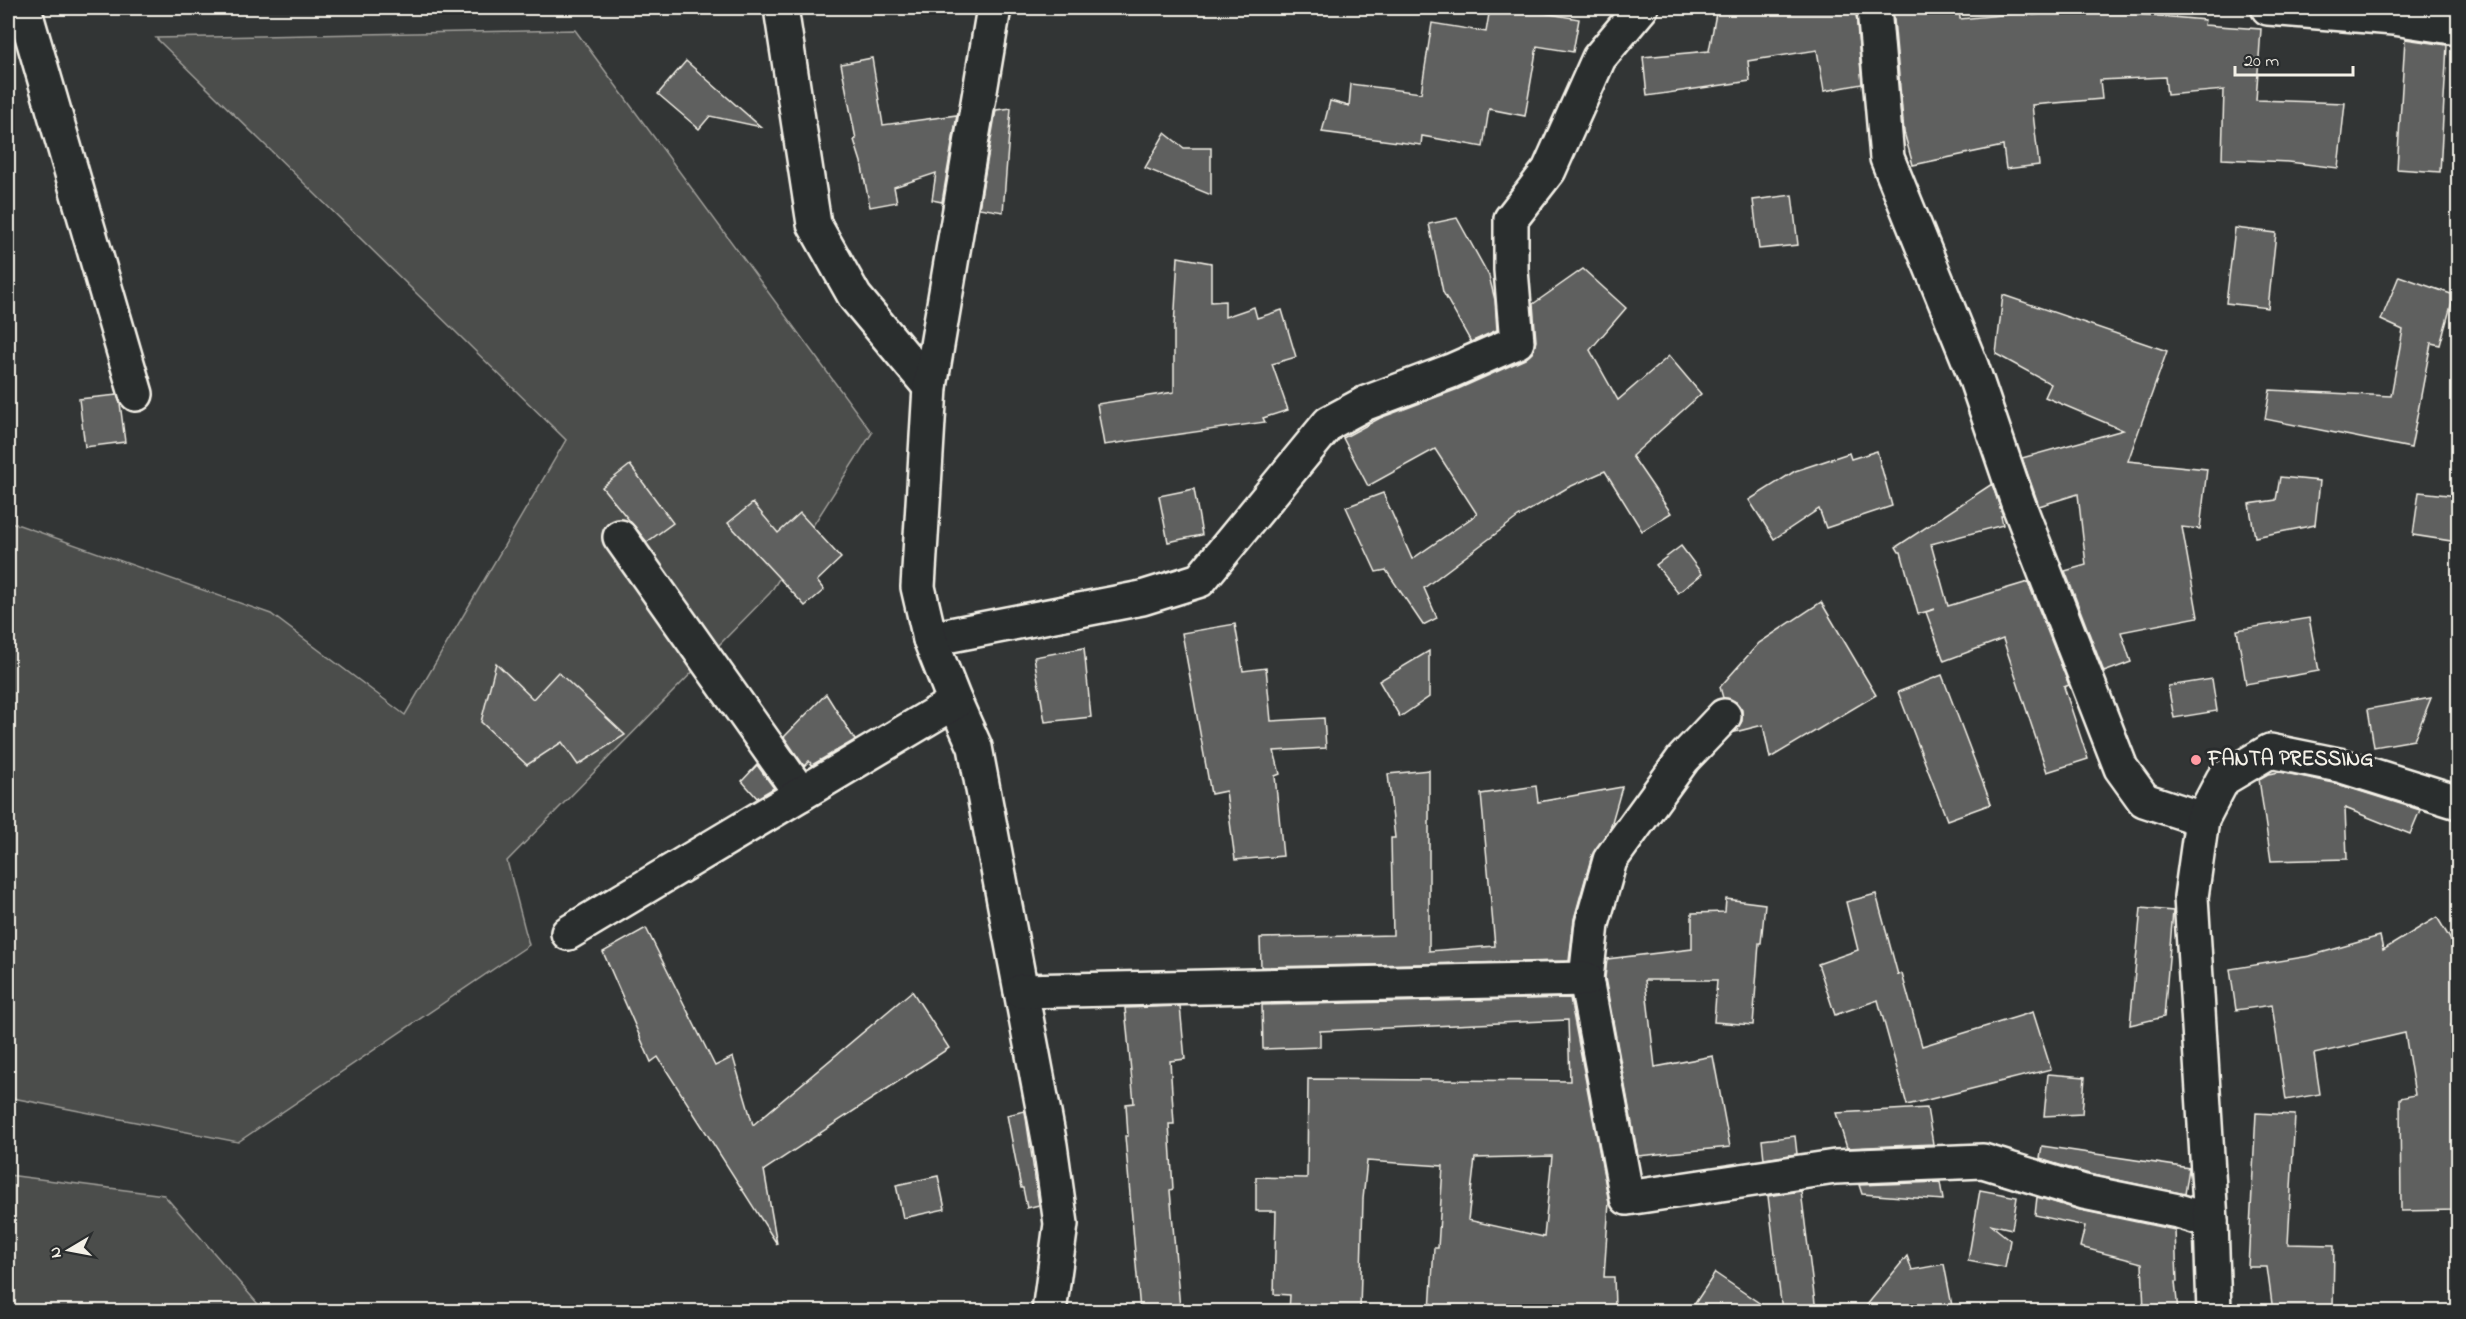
<svg xmlns="http://www.w3.org/2000/svg" width="2466" height="1319" viewBox="0 0 2466 1319" font-family="'Indie Flower',sans-serif">
  <rect width="100%" height="100%" fill="#323535"/>
  <filter id="ink" filterUnits="userSpaceOnUse"><feTurbulence type="fractalNoise" baseFrequency=".0167" numOctaves="2"/><feDisplacementMap in="SourceGraphic" scale="12" xChannelSelector="R" yChannelSelector="G"/><feConvolveMatrix kernelMatrix="1 2 1 2 8 2 1 2 1" color-interpolation-filters="sRGB"/></filter>
  <g filter="url(#ink)">
    <g fill="#4b4d4c" stroke="#a09f9a" stroke-width="1.5">
      <polygon points="575,30 872,433 770,593 507,861 529,945 238,1142 13,1098 8,1087 8,521 271,614 405,715 566,440 156,38"/>
      <polygon points="8,1175 164,1195 264,1311 8,1311"/>
    </g>
    <g fill="#5f605f" stroke="#f4f1e8" stroke-width="1.5" fill-rule="evenodd">
      <polygon points="1490,8 1533,8 1533,11 1579,19 1573,52 1537,46 1525,116 1489,109 1483,147 1422,136 1421,145 1322,132 1330,101 1349,106 1351,84 1421,93 1432,23 1486,32"/>
      <polygon points="1717,8 1852,8 1852,12 1856,12 1862,84 1824,91 1817,50 1748,61 1750,81 1647,96 1643,57 1709,51"/>
      <polygon points="1893,8 1959,8 1960,19 2033,12 2033,15 2064,12 2065,14 2114,12 2205,20 2204,25 2261,29 2256,100 2345,103 2338,168 2289,162 2222,159 2224,90 2167,95 2165,77 2100,80 2102,99 2032,105 2039,165 2006,169 2003,146 1913,165 1904,132"/>
      <polygon points="2405,39 2447,45 2440,172 2397,169"/>
      <polygon points="872,58 883,125 957,115 942,202 932,200 936,173 894,187 897,202 870,207 861,162 854,140 856,139 841,64"/>
      <polygon points="686,61 761,127 710,116 699,129 658,94"/>
      <polygon points="1011,108 1003,212 979,208 996,110"/>
      <polygon points="1165,133 1184,148 1211,148 1211,195 1145,168"/>
      <polygon points="1792,195 1798,245 1759,249 1753,200"/>
      <polygon points="1457,218 1489,276 1495,300 1497,330 1471,342 1443,292 1429,224"/>
      <polygon points="2235,228 2276,233 2268,308 2226,303"/>
      <polygon points="1178,257 1211,263 1211,302 1225,301 1225,317 1254,307 1257,318 1282,310 1296,357 1272,364 1288,410 1263,418 1265,422 1104,445 1097,404 1174,392 1174,327"/>
      <polygon points="1583,269 1626,308 1590,350 1618,400 1669,356 1701,394 1632,456 1671,513 1642,531 1605,471 1567,488 1518,517 1424,588 1437,618 1423,625 1386,570 1376,572 1346,507 1383,493 1412,559 1477,514 1435,449 1368,486 1343,438 1380,418 1458,389 1525,359 1533,352 1536,341 1533,304"/>
      <polygon points="2399,276 2454,295 2440,345 2431,343 2411,448 2265,419 2270,390 2391,396 2403,330 2381,320"/>
      <polygon points="2003,295 2167,351 2128,461 2207,469 2200,529 2182,527 2198,617 2121,632 2131,662 2104,672 2065,571 2086,565 2078,494 2039,506 2022,458 2123,430 2045,397 2051,384 1996,354"/>
      <polygon points="117,395 120,403 125,442 85,447 79,399"/>
      <polygon points="1877,451 1892,506 1826,528 1819,509 1774,539 1749,500 1795,471 1849,453 1851,459"/>
      <polygon points="630,465 673,523 647,542 602,487"/>
      <polygon points="2280,477 2320,481 2315,525 2255,537 2249,504 2276,500"/>
      <polygon points="1992,484 2003,516 2001,516 2003,525 1931,544 1948,606 2028,582 2069,685 2064,687 2088,759 2047,772 2003,639 1944,661 1926,612 1935,609 1918,614 1901,552 1899,552 1896,547"/>
      <polygon points="1194,489 1202,535 1168,542 1159,496"/>
      <polygon points="2419,492 2458,496 2458,542 2413,535"/>
      <polygon points="753,503 778,533 800,513 841,558 817,581 824,590 805,606 728,523"/>
      <polygon points="1681,546 1702,574 1678,593 1656,565"/>
      <polygon points="1821,602 1876,695 1770,758 1763,725 1735,732 1742,721 1742,710 1736,702 1723,698 1720,687 1759,643"/>
      <polygon points="2309,618 2319,671 2246,684 2237,630"/>
      <polygon points="1235,624 1243,671 1266,668 1271,721 1324,718 1326,748 1274,751 1280,774 1275,776 1283,856 1235,860 1226,791 1211,794 1182,633"/>
      <polygon points="1084,648 1091,717 1045,722 1034,657"/>
      <polygon points="1429,651 1429,697 1400,717 1379,681"/>
      <polygon points="496,663 533,699 558,672 625,735 578,765 562,742 527,765 481,722"/>
      <polygon points="1942,675 1991,804 1947,820 1898,692"/>
      <polygon points="2212,679 2217,711 2174,718 2168,686"/>
      <polygon points="826,694 855,740 812,765 809,761 804,766 784,737"/>
      <polygon points="2431,698 2414,740 2374,747 2368,709"/>
      <polygon points="757,765 774,788 757,798 742,781"/>
      <polygon points="1429,770 1429,951 1495,946 1481,794 1536,786 1538,802 1622,787 1610,829 1592,855 1574,919 1569,961 1261,967 1260,938 1393,935 1391,838 1395,838 1388,774"/>
      <polygon points="2280,772 2334,783 2420,810 2410,834 2345,808 2347,859 2271,861 2259,779 2268,774"/>
      <polygon points="1876,894 1898,975 1902,974 1922,1046 2033,1012 2051,1069 1907,1105 1878,1000 1835,1015 1818,964 1858,950 1846,902"/>
      <polygon points="1726,899 1765,904 1761,943 1759,943 1753,1025 1714,1022 1717,980 1645,980 1655,1067 1713,1056 1730,1147 1638,1156 1605,978 1607,959 1692,949 1692,913 1725,912"/>
      <polygon points="2141,908 2173,911 2164,1017 2130,1025"/>
      <polygon points="2437,917 2458,952 2458,1023 2451,1025 2458,1075 2458,1210 2401,1211 2400,1098 2415,1095 2405,1033 2314,1054 2320,1094 2286,1100 2272,1005 2236,1010 2230,969 2310,956 2380,936 2383,950"/>
      <polygon points="646,928 715,1066 733,1057 753,1125 912,991 949,1048 764,1170 777,1244 658,1057 651,1062 603,952"/>
      <path d="M1570,998L1609,1202L1604,1277H1614L1615,1307L1553,1311H1430L1434,1248H1438L1443,1166L1367,1161L1363,1199L1360,1311H1289L1290,1295L1274,1294L1276,1211H1256V1177L1307,1178L1308,1079L1570,1081L1568,1020L1320,1031V1047L1263,1049L1262,1005ZM1552,1156L1544,1237L1468,1220L1475,1158Z"/>
      <polygon points="1180,1006 1185,1059 1170,1061 1174,1124 1169,1124 1173,1189 1170,1190 1180,1309 1140,1311 1125,1136 1128,1136 1126,1104 1134,1103 1125,1008"/>
      <polygon points="2048,1074 2085,1077 2082,1114 2044,1116"/>
      <polygon points="1927,1108 1933,1144 1847,1148 1836,1113"/>
      <polygon points="1025,1111 1039,1205 1027,1208 1023,1188 1021,1188 1007,1115"/>
      <polygon points="2256,1113 2295,1115 2288,1244 2334,1245 2333,1311 2273,1311 2267,1267 2248,1267"/>
      <polygon points="1795,1136 1797,1154 1764,1159 1762,1140"/>
      <polygon points="2042,1146 2189,1168 2185,1194 2089,1174 2040,1159"/>
      <polygon points="938,1176 945,1209 903,1218 896,1185"/>
      <polygon points="1940,1182 1943,1200 1862,1194 1859,1185"/>
      <polygon points="1980,1190 2017,1197 2012,1229 1990,1224 2010,1240 2005,1268 1968,1261"/>
      <polygon points="1801,1191 1816,1311 1782,1311 1768,1196"/>
      <polygon points="2037,1197 2080,1210 2175,1230 2177,1282 2175,1282 2178,1311 2144,1311 2142,1263 2080,1247 2085,1226 2035,1215"/>
      <polygon points="1907,1256 1912,1270 1944,1264 1953,1311 1862,1311"/>
      <polygon points="1715,1273 1771,1311 1690,1311"/>
    </g>
    <g fill="none" stroke-linecap="round" stroke-linejoin="round">
      <g stroke="#f4f1e8" stroke-width="38">
        <g id="street">
          <polyline points="24,8 136,394"/>
          <polyline points="781,8 814,224 855,297 930,387"/>
          <polyline points="1874,8 1887,158 1972,368 2018,503 2121,768 2144,800 2202,819"/>
          <polyline points="2268,8 2394,18 2458,28"/>
          <polyline points="620,537 801,794"/>
          <polyline points="930,639 1142,598 1200,580 1329,423 1366,403 1451,371 1517,342 1511,270 1511,219 1549,170 1599,58 1641,8"/>
          <polyline points="955,702 975,747 1050,1145 1061,1224 1049,1312"/>
          <polyline points="1724,716 1683,759 1610,860 1592,924 1586,979 1627,1198 1835,1167 1983,1161 2084,1192 2178,1211 2211,1221"/>
          <polyline points="568,933 955,702 930,639 918,587 930,387 994,8"/>
          <polyline points="1021,991 1586,979"/>
        </g>
      </g>
      <g stroke="#f4f1e8" stroke-width="38">
        <polyline id="secondary" points="2214,1312 2211,1221 2191,897 2202,819 2223,779 2270,751 2339,765 2458,802"/>
      </g>
      <use href="#street" stroke="#2a2d2e" stroke-width="33"/>
      <use href="#secondary" stroke="#2a2d2e" stroke-width="33"/>
    </g>
  </g>
  <circle fill="#ff9aa2" stroke="#2a2d2e" stroke-width="2" cx="2196" cy="760" r="6"/>
  <g text-anchor="middle" dominant-baseline="central" stroke-width="6" stroke-linejoin="round" paint-order="stroke">
    <g font-size="21" font-weight="bold" fill="#f4f1e8" stroke="#2a2d2e" text-anchor="start">
      <text x="2208" y="760">FANTA PRESSING</text>
    </g>
  </g>
  <rect width="2466" height="1319" fill="none" stroke="#2a2d2e" stroke-width="30"/>
  <rect x="15" y="15" width="2436" height="1289" fill="none" stroke="#f4f1e8" stroke-width="2" filter="url(#ink)"/>
  <g transform="translate(69 1250) rotate(260)" stroke="#2a2d2e" stroke-width="4.5" paint-order="stroke">
  <path d="M0-4.5L10 22L0 15L-10 22Z" fill="#f4f1e8"/>
  <text y="-9" font-size="16" font-weight="bold" text-anchor="middle" fill="#f4f1e8">N</text>
  </g>
  <path d="M2235 66v9h118v-9" fill="none" stroke="#f4f1e8" stroke-width="3"/>
  <text x="2244" y="66" font-size="18" fill="#f4f1e8" stroke="#2a2d2e" stroke-width="4.5" paint-order="stroke">20 m</text>
</svg>
